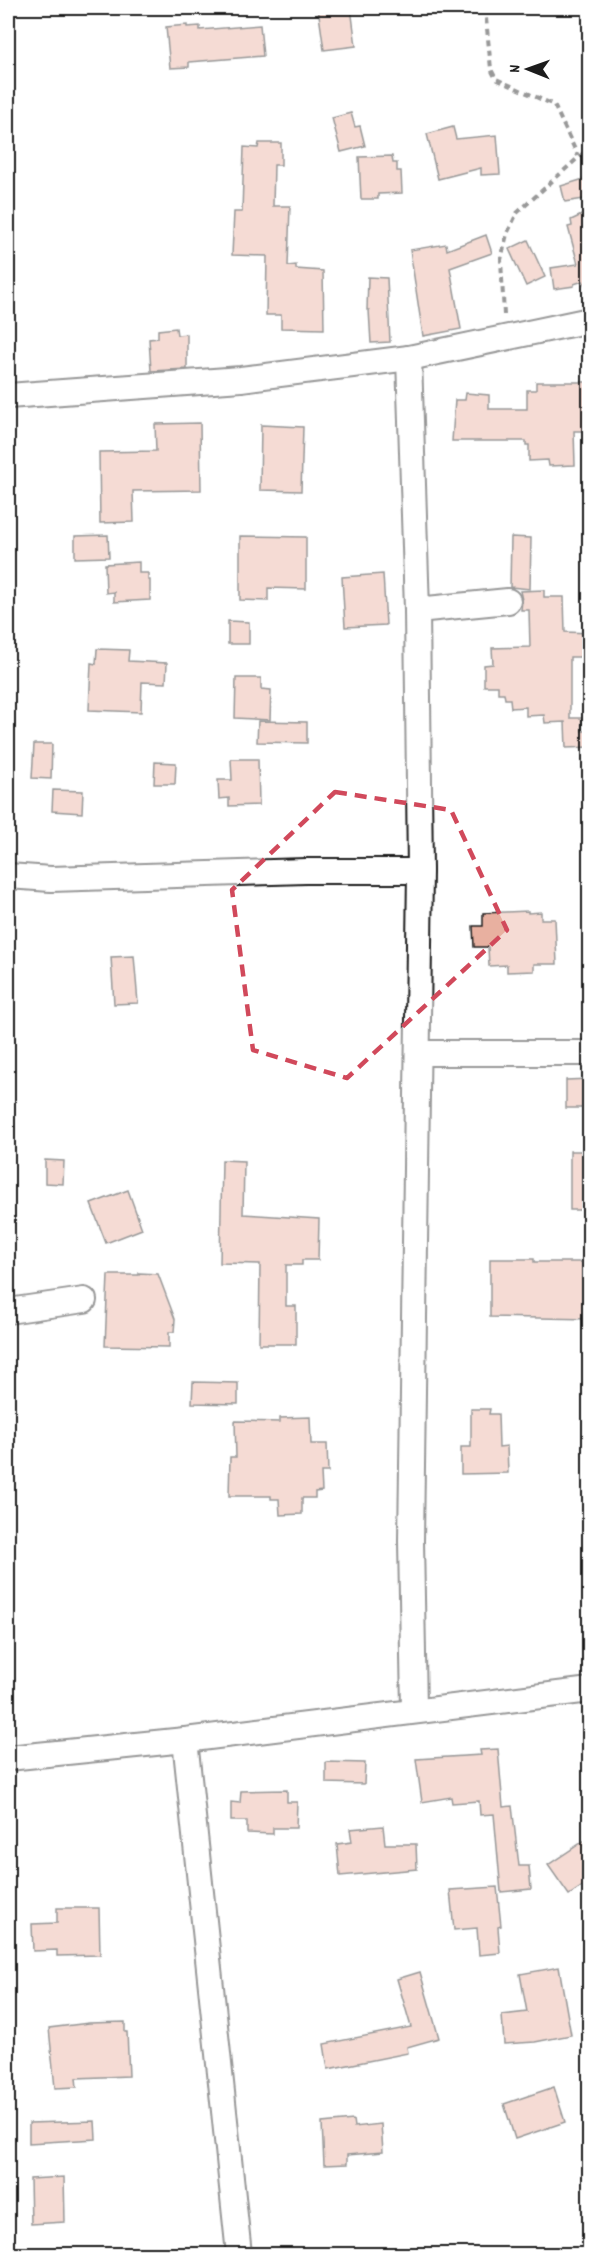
<svg xmlns="http://www.w3.org/2000/svg" width="597" height="2262" viewBox="0 0 597 2262" font-family="Dekko,sans-serif">
  <rect width="100%" height="100%" fill="#fff"/>
  <filter id="ink" filterUnits="userSpaceOnUse"><feTurbulence type="fractalNoise" baseFrequency=".0167" numOctaves="2"/><feDisplacementMap in="SourceGraphic" scale="12" xChannelSelector="R" yChannelSelector="G"/><feConvolveMatrix kernelMatrix="1 2 1 2 8 2 1 2 1" color-interpolation-filters="sRGB"/></filter>
  <g filter="url(#ink)">
    <g fill="#e8b0a0" stroke="#1c1c1c" stroke-width="1.5">
      <polygon points="318,8 351,8 356,46 324,50"/>
      <polygon points="187,25 187,27 200,26 200,30 260,25 263,56 189,62 189,67 170,68 166,27"/>
      <polygon points="351,113 355,127 360,126 365,146 341,152 332,118"/>
      <polygon points="453,127 456,139 497,135 500,174 481,175 481,168 438,179 427,134"/>
      <polygon points="259,143 281,143 281,165 274,165 273,206 290,206 288,266 296,265 296,269 323,271 324,329 281,328 281,315 266,315 267,256 232,255 234,212 242,212 244,147 258,148"/>
      <polygon points="392,156 393,163 397,163 397,171 401,171 402,193 378,194 378,199 361,199 359,157"/>
      <polygon points="590,177 590,198 565,202 561,186"/>
      <polygon points="590,211 590,285 585,285 583,281 574,284 574,286 554,289 551,268 578,264 568,227 572,226 571,220"/>
      <polygon points="486,235 492,253 450,268 461,329 423,336 410,250 446,244 447,250"/>
      <polygon points="528,240 545,277 526,286 509,249"/>
      <polygon points="368,277 387,278 390,342 371,343 369,310 367,310"/>
      <polygon points="176,328 177,335 187,334 187,369 151,371 149,339 158,338 158,330"/>
      <polygon points="536,382 590,382 590,431 574,431 575,465 549,466 548,460 529,461 529,445 526,445 526,441 452,441 455,400 465,400 466,393 489,395 489,409 527,409 527,390 536,390"/>
      <polygon points="200,423 201,490 133,491 134,522 100,523 99,452 156,451 155,424"/>
      <polygon points="261,425 303,427 301,491 260,490"/>
      <polygon points="108,535 109,557 75,558 75,536"/>
      <polygon points="240,536 306,537 306,589 268,588 268,601 240,600"/>
      <polygon points="511,537 531,538 530,589 510,587"/>
      <polygon points="139,562 139,573 148,573 148,580 150,580 150,600 114,602 114,592 106,593 105,564"/>
      <polygon points="383,574 386,625 345,627 342,577"/>
      <polygon points="544,590 544,597 564,597 565,632 590,633 590,657 570,657 570,718 582,718 582,731 590,731 590,747 566,748 565,722 545,723 544,715 526,716 526,707 511,708 510,699 505,699 504,693 498,693 498,686 484,686 484,665 493,664 492,648 530,647 529,610 521,610 522,600 520,591"/>
      <polygon points="228,621 249,622 249,644 228,644"/>
      <polygon points="97,649 129,650 128,661 167,663 166,683 142,682 141,712 89,710 91,663 96,664"/>
      <polygon points="236,678 261,678 261,689 271,690 270,720 235,718"/>
      <polygon points="258,721 307,722 307,743 257,742"/>
      <polygon points="34,744 52,744 51,779 32,778"/>
      <polygon points="231,759 258,759 259,805 229,806 229,798 219,799 218,780 232,780"/>
      <polygon points="155,762 176,763 175,784 154,784"/>
      <polygon points="53,790 83,791 82,813 52,811"/>
      <polygon points="528,911 528,913 541,912 541,919 555,919 557,964 534,964 534,971 507,972 507,965 489,966 488,947 474,947 473,926 483,926 483,913"/>
      <polygon points="134,956 138,1003 114,1004 111,957"/>
      <polygon points="590,1079 590,1108 566,1108 566,1080"/>
      <rect x="570" y="1151" width="20" height="59"/>
      <polygon points="45,1160 64,1161 63,1184 45,1183"/>
      <polygon points="222,1160 244,1161 243,1214 319,1219 318,1260 302,1260 302,1265 286,1265 286,1306 296,1306 296,1344 259,1344 260,1264 220,1263"/>
      <polygon points="128,1190 142,1229 106,1243 91,1204"/>
      <polygon points="490,1259 534,1259 534,1262 590,1262 590,1319 490,1317"/>
      <polygon points="139,1273 158,1274 175,1319 174,1332 169,1332 169,1347 105,1346 108,1275 139,1275"/>
      <polygon points="193,1382 238,1383 238,1404 192,1403"/>
      <polygon points="471,1409 490,1409 489,1414 498,1414 499,1447 507,1446 508,1473 461,1474 461,1447 471,1447"/>
      <polygon points="310,1417 311,1444 327,1444 328,1472 321,1472 322,1491 315,1492 315,1498 302,1498 302,1514 280,1515 279,1499 271,1499 271,1496 229,1496 230,1457 236,1457 235,1421 280,1422 280,1418"/>
      <polygon points="498,1749 503,1807 512,1806 519,1866 529,1866 531,1889 501,1892 494,1814 480,1815 479,1801 452,1803 451,1797 422,1802 416,1759 481,1755 480,1750"/>
      <polygon points="326,1762 365,1763 364,1784 326,1783"/>
      <polygon points="287,1790 287,1802 297,1802 296,1828 273,1828 273,1834 247,1833 247,1821 231,1821 231,1802 240,1803 241,1791"/>
      <polygon points="383,1826 385,1844 416,1844 417,1869 340,1876 337,1844 352,1842 350,1829"/>
      <polygon points="590,1837 590,1881 569,1895 548,1865"/>
      <polygon points="497,1887 501,1926 498,1927 500,1953 479,1955 477,1928 454,1930 450,1890"/>
      <polygon points="57,1908 99,1908 100,1955 57,1956 57,1950 33,1951 32,1924 57,1923"/>
      <polygon points="559,1967 571,2035 535,2042 504,2044 502,2015 527,2012 520,1974"/>
      <polygon points="420,1972 439,2038 407,2047 408,2053 328,2069 324,2044 411,2027 397,1979"/>
      <polygon points="125,2022 125,2032 127,2032 129,2076 76,2078 77,2087 55,2088 49,2028 89,2023"/>
      <polygon points="554,2087 565,2122 515,2139 504,2104"/>
      <polygon points="353,2120 354,2127 381,2124 383,2152 347,2155 347,2164 324,2165 322,2123"/>
      <polygon points="95,2121 96,2139 29,2143 29,2123"/>
      <polygon points="64,2177 65,2222 31,2224 30,2179"/>
    </g>
    <g fill="none" stroke-linecap="round" stroke-linejoin="round">
      <g stroke="#1c1c1c" stroke-width="28">
        <g id="minor">
          <polyline points="409,358 417,610 420,871 411,1541 414,1710"/>
          <polyline points="8,396 241,379 409,358 590,320"/>
          <polyline points="417,610 508,601"/>
          <polyline points="8,876 51,879 306,871 420,871"/>
          <polyline points="419,1053 590,1053"/>
          <polyline points="8,1311 84,1300"/>
          <polyline points="185,1740 239,2254"/>
          <polyline points="8,1758 185,1740 590,1690"/>
        </g>
      </g>
      <g stroke="#1c1c1c" stroke-width="4" stroke-dasharray="6 4.5" stroke-linecap="butt">
        <polyline points="485,8 491,69 496,79 554,105 578,156"/>
        <polyline points="504,315 501,260 507,234 517,213 590,147"/>
      </g>
      <use href="#minor" stroke="#fff" stroke-width="24"/>
    </g>
  </g>
  <path d="M0 0H597V2262H0ZM335,792L451,810L507,930L347,1078L253,1050L232,890Z" fill="#fff" fill-opacity=".55" fill-rule="evenodd"/>
  <path fill="none" stroke="#d1495b" stroke-width="4.5" stroke-dasharray="12 8" stroke-linejoin="round" d="M335,792L451,810L507,930L347,1078L253,1050L232,890Z"/>
  <rect width="597" height="2262" fill="none" stroke="#fff" stroke-width="30"/>
  <rect x="15" y="15" width="567" height="2232" fill="none" stroke="#1c1c1c" stroke-width="2" filter="url(#ink)"/>
  <g transform="translate(528 69) rotate(271)" stroke="#ffffff" stroke-width="4.5" paint-order="stroke">
  <path d="M0-4.5L10 22L0 15L-10 22Z" fill="#1c1c1c"/>
  <text y="-9" font-size="16" font-weight="bold" text-anchor="middle" fill="#1c1c1c">N</text>
  </g>
</svg>
